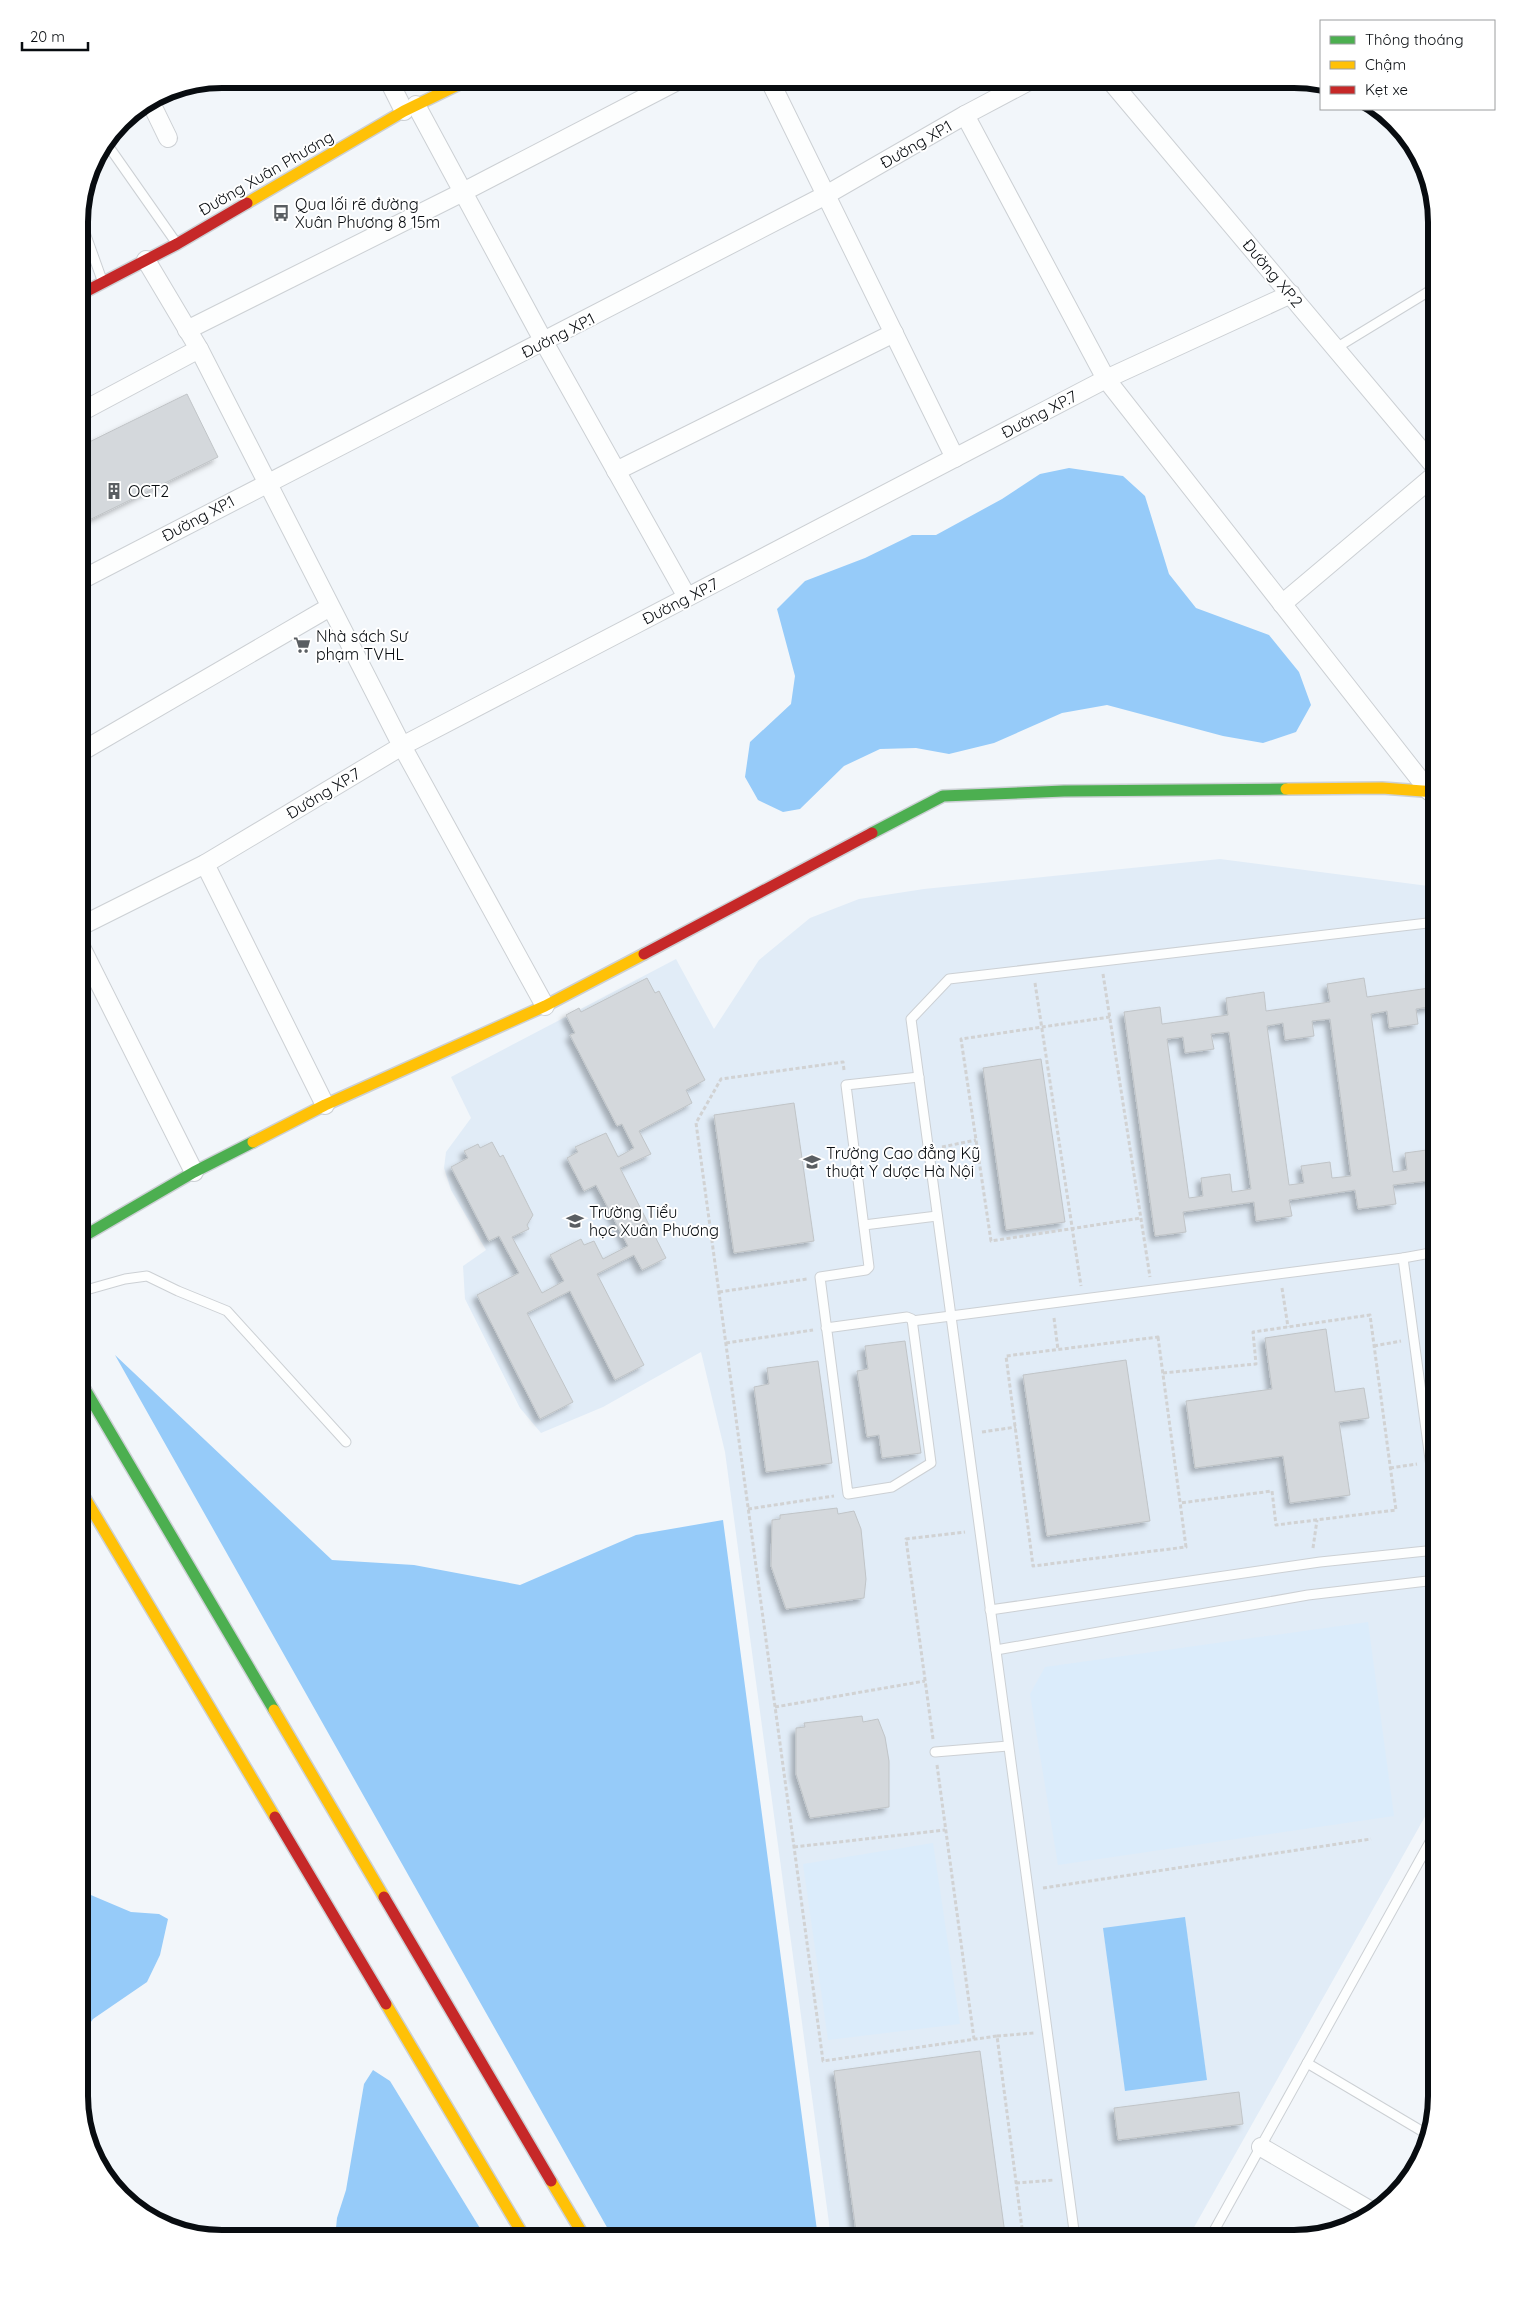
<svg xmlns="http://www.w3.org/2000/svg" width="1515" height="2317" viewBox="0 0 1515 2317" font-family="Quicksand,sans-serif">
  <defs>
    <filter id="shadow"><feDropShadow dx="-4.5" dy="4.5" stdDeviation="2.5" flood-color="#0004"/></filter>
  </defs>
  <rect width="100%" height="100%" fill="#f2f6fa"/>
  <polygon fill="#e1ecf7" points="1220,859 1436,887 1436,1797 1188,2238 831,2238 725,1452 701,1352 603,1407 541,1433 520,1408 465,1299 463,1266 486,1250 451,1190 444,1168 446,1152 471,1118 451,1077 676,959 714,1029 759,960 810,918 859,899 924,889"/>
  <g fill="#dbecfb">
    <polygon points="1368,1622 1394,1816 1058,1865 1030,1694 1045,1667"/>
    <polygon points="933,1843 960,2024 828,2040 803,1864"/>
  </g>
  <g fill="#96cbf9">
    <polygon points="1069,468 1123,476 1145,496 1169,574 1196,608 1269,635 1299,672 1311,705 1296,732 1263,743 1223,736 1107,705 1062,713 994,743 949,754 916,748 880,749 844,766 800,809 783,812 758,800 745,777 750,742 791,704 795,676 777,609 805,581 865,558 912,535 936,535 1002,499 1040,474"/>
    <polygon points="115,1355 332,1560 414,1565 520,1585 636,1535 723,1520 818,2238 613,2238"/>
    <polygon points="79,1890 131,1912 159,1914 168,1919 160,1955 147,1982 93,2019 79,2039"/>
    <polygon points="1185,1917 1207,2080 1125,2091 1103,1928"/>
    <polygon points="373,2070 390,2081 486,2238 335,2238 337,2218 346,2190 364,2084"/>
  </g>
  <g fill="#d4d8dc" stroke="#c0c4c7" fill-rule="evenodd" filter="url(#shadow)">
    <polygon points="187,394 218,457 79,525 79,447"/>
    <path d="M1436,970V1026L1434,1006L1416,1009L1418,1024L1389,1028L1387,1011L1371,1014L1393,1172L1407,1170L1405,1153L1434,1149L1436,1180L1393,1185L1396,1204L1358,1209L1355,1190L1289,1200L1292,1216L1256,1221L1254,1202L1183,1212L1186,1232L1155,1236L1124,1012L1160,1007L1162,1024L1228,1015L1226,998L1264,992L1266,1011L1330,1002L1327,984L1364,978L1367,997L1436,987L1433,971ZM1330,1019L1351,1176L1332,1178L1330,1162L1301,1166L1304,1183L1289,1185L1267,1026L1283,1023L1285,1040L1314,1036L1312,1021ZM1229,1032L1251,1189L1232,1192L1230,1174L1201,1178L1203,1196L1189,1198L1167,1039L1183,1037L1185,1053L1214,1049L1211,1034Z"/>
    <polygon points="647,978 655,993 659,991 705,1080 686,1090 692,1103 639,1131 651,1154 620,1168 666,1258 642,1270 634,1255 597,1274 644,1365 615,1380 570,1291 527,1313 573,1402 540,1419 477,1295 519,1273 499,1236 489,1241 451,1167 468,1158 464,1151 478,1144 480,1148 492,1142 500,1157 503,1155 533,1215 527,1225 529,1229 512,1237 542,1293 564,1281 550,1255 581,1239 584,1245 594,1241 603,1259 628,1246 596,1185 584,1191 567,1158 578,1152 575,1147 606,1133 618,1157 634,1148 622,1124 617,1126 570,1035 575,1033 566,1015 579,1008 581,1012"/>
    <polygon points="1041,1059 1065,1222 1006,1230 983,1068"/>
    <polygon points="794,1103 814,1241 734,1253 714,1115"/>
    <polygon points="1326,1329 1335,1392 1364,1388 1369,1418 1339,1422 1350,1495 1290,1503 1283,1456 1195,1468 1186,1401 1272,1389 1265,1338"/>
    <polygon points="905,1341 921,1453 882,1458 879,1435 867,1437 857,1371 868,1369 865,1346"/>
    <polygon points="1126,1360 1150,1521 1047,1536 1023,1375"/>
    <polygon points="818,1361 832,1463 766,1472 754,1387 769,1384 767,1368"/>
    <polygon points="837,1508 838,1514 854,1511 861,1529 866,1579 864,1598 786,1609 771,1566 772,1520 780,1519 780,1515"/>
    <polygon points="862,1716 863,1722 878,1719 885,1737 889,1761 889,1807 810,1818 796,1774 796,1728 805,1727 804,1723"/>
    <polygon points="980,2051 1005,2234 974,2238 857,2238 834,2071"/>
    <polygon points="1239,2092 1243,2124 1118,2140 1114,2108"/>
  </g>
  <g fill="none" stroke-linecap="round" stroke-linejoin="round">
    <g stroke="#ccd0d4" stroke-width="11">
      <g id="lane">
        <polyline points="104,146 107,144 175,241"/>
        <polyline points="79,216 102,280"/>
        <polyline points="1336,348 1436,287"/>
        <polyline points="864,1225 937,1216"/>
        <polyline points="1403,1258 1436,1504"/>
        <polyline points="79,1292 125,1279 147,1276 178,1291 227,1311 346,1442"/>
        <polyline points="912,1321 1403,1258 1436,1252"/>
        <polyline points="826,1328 907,1317 912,1319 931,1463 892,1487 848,1494 820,1277 866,1270 869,1267 846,1085 919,1077"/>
        <polyline points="990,1610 1320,1562 1436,1550"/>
        <polyline points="996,1650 1308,1595 1436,1580"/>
        <polyline points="935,1752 1008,1746"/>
        <polyline points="1307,2063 1425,2133"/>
        <polyline points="1075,2238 911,1019 949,979 1436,922"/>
        <polyline points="1210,2238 1436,1831"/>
      </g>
    </g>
    <g stroke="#ccd0d4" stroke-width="20">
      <g id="street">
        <polyline points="388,79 404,111"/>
        <polyline points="769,79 955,458"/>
        <polyline points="1109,79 1436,468"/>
        <polyline points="150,101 168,138"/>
        <polyline points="416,105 544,342 687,597"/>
        <polyline points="965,115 1106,379 1429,791"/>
        <polyline points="146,260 199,349 402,746 545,1006"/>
        <polyline points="187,330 463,192 681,79"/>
        <polyline points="79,413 199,349"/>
        <polyline points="616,471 894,333"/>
        <polyline points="79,581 826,195 965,115 1033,79"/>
        <polyline points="1282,604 1436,474"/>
        <polyline points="79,753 330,607"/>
        <polyline points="205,864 325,1105"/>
        <polyline points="79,927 205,864 402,746 1106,379 1291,294"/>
        <polyline points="79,943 194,1172"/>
        <polyline points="1261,2147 1371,2211"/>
      </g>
    </g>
    <g stroke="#ccd0d4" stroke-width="14">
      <g id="fast">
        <polyline points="872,833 943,796 1064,791 1286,789"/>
        <polyline points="79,1239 194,1172 253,1142"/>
        <polyline points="79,1379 274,1710"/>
      </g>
    </g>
    <g stroke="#ccd0d4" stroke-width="14">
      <g id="slow">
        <polyline points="247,203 404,111 470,79"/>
        <polyline points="1286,789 1382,788 1436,792"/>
        <polyline points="253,1142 325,1105 545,1006 644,954"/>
        <polyline points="79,1488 275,1817"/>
        <polyline points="274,1710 384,1897"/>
        <polyline points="386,2004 525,2238"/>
        <polyline points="551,2181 585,2238"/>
      </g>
    </g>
    <g stroke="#ccd0d4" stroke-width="14">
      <g id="jam">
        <polyline points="79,295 177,244 247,203"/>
        <polyline points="644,954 872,833"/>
        <polyline points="275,1817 386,2004"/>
        <polyline points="384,1897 551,2181"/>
      </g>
    </g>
    <g stroke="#d1d2d3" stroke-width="3" stroke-dasharray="4 2.5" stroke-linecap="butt">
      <polyline points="1103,974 1150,1277"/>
      <polyline points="1035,983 1081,1286"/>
      <polyline points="1110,1017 961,1039 991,1241 1141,1218"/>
      <polyline points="844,1070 843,1062 721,1079 696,1123 823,2061 997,2036 1022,2228"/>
      <polyline points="942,1147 976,1140"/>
      <polyline points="1282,1288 1288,1327"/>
      <polyline points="719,1292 807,1279"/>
      <polyline points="1054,1318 1058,1350"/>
      <polygon points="1158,1337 1186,1547 1033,1566 1006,1356"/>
      <polyline points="726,1343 813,1330"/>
      <polyline points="1374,1346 1401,1341"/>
      <polyline points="1163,1373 1256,1364 1253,1332 1370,1315 1396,1510 1276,1525 1272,1491 1180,1503"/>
      <polyline points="982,1432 1016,1427"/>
      <polyline points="1390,1468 1417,1464"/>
      <polyline points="748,1509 834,1496"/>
      <polyline points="1313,1548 1317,1520"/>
      <polyline points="775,1707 925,1681"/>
      <polyline points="933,1739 906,1539 965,1532"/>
      <polyline points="937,1765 974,2039"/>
      <polyline points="794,1847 945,1830"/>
      <polyline points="1043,1888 1371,1839"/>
      <polyline points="997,2036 1034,2033"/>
      <polyline points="1016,2183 1054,2180"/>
    </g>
    <use href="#lane" stroke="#fdfefe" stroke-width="9"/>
    <use href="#street" stroke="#fdfefe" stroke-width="18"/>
    <use href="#fast" stroke="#4caf50" stroke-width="11"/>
    <use href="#slow" stroke="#ffc107" stroke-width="11"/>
    <use href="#jam" stroke="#c62828" stroke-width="11"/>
  </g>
  <defs>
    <g id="bus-bare" transform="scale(1.35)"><path d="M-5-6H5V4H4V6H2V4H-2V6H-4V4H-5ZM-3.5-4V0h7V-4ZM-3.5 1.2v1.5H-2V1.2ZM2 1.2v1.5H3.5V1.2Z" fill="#5a5e62" stroke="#fff" stroke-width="2.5" paint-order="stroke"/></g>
    <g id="building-bare" transform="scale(1.35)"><path d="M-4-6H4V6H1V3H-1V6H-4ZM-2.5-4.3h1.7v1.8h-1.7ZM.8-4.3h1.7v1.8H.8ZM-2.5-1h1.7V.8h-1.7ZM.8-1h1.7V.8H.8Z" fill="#5a5e62" stroke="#fff" stroke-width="2.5" paint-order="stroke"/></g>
    <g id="supermarket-bare" transform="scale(1.35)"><path d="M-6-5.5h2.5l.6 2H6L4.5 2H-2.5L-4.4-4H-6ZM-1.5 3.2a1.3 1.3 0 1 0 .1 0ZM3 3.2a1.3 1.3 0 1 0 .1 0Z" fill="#5a5e62" stroke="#fff" stroke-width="2.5" paint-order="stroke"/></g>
    <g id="university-bare" transform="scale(1.35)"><path d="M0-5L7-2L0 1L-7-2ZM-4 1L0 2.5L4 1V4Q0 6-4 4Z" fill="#5a5e62" stroke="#fff" stroke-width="2.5" paint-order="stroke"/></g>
    <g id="school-bare" transform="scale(1.35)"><path d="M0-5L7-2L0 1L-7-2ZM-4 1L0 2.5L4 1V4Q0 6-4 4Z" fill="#5a5e62" stroke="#fff" stroke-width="2.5" paint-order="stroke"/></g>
  </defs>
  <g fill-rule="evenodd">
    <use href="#bus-bare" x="281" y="213"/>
    <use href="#building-bare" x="114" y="491"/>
    <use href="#supermarket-bare" x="302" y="645"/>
    <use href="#university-bare" x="812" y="1162"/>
    <use href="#school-bare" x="575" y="1221"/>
  </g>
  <g text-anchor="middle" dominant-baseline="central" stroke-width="4" stroke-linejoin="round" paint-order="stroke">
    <g font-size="16" fill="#080c10" stroke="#fff">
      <text transform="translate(916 144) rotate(-30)">Đường XP.1</text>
      <text transform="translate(266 173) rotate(-30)">Đường Xuân Phương</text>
      <text transform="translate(1273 273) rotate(50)">Đường XP.2</text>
      <text transform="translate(558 335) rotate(-27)">Đường XP.1</text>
      <text transform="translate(1039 414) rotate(-28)">Đường XP.7</text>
      <text transform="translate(198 518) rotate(-28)">Đường XP.1</text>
      <text transform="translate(680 601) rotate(-27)">Đường XP.7</text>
      <text transform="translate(323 793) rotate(-31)">Đường XP.7</text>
    </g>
    <g font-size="16" fill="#080c10" stroke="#fff" text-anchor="start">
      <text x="295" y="204">Qua lối rẽ đường<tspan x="295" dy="18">Xuân Phương 8 15m</tspan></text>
      <text x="128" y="491">OCT2</text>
      <text x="316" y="636">Nhà sách Sư<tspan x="316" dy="18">phạm TVHL</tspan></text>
      <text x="826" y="1153">Trường Cao đẳng Kỹ<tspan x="826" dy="18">thuật Y dược Hà Nội</tspan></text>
      <text x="589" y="1212">Trường Tiểu<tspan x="589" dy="18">học Xuân Phương</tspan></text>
    </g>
  </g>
  <path d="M0 0H1515V2317H0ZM222 88H1294A134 134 0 0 1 1428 222V2096A134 134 0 0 1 1294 2230H222A134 134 0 0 1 88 2096V222A134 134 0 0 1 222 88Z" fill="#fff" fill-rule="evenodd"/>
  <path fill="none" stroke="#080c10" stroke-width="6" d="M222 88H1294A134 134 0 0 1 1428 222V2096A134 134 0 0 1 1294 2230H222A134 134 0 0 1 88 2096V222A134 134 0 0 1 222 88Z"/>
  <rect x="1320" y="20" width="175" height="90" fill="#ffffff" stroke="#9c9e9f"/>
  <rect x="1330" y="36" width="25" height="8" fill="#4caf50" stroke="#9c9e9f"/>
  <text x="1365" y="45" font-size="15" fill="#080c10">Thông thoáng</text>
  <rect x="1330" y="61" width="25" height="8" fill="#ffc107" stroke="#9c9e9f"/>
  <text x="1365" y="70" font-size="15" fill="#080c10">Chậm</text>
  <rect x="1330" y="86" width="25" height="8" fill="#c62828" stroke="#9c9e9f"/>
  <text x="1365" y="95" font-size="15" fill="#080c10">Kẹt xe</text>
  <path d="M22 42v8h66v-8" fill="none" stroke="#080c10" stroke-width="2.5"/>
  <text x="30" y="42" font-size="15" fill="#080c10" stroke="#ffffff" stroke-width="4" paint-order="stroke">20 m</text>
</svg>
